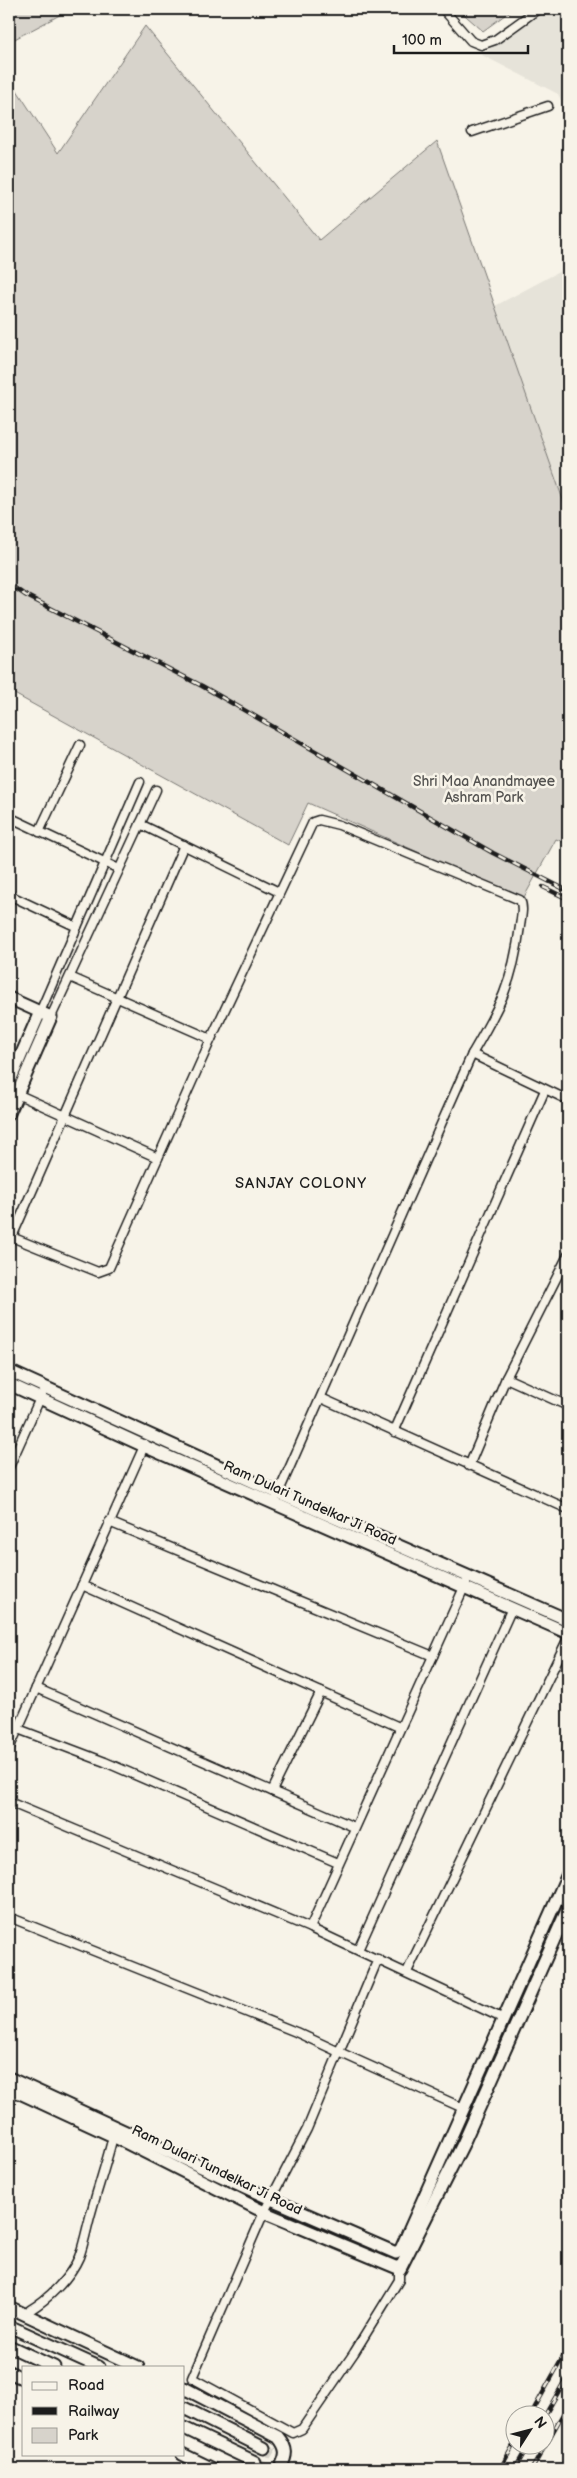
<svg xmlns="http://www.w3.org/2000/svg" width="577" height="2478" viewBox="0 0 577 2478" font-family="'Balsamiq Sans',sans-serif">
  <rect width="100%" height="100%" fill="#f7f3e8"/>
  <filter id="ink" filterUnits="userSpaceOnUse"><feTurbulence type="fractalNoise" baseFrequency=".02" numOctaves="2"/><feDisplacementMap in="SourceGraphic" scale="10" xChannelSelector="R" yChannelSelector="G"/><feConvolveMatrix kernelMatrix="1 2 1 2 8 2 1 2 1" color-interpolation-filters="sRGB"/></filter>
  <g filter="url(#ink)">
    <g fill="#e6e3d9">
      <polygon points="543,9 568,9 568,114 558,94 482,55"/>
      <polygon points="568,267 568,516 495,306"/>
    </g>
    <g fill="#d7d3cb" stroke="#7a7874">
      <polygon points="9,9 71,9 9,42"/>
      <polygon points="458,9 513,9 483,31"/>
      <polygon points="145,26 319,240 437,141 568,514 568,844 556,839 523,899 308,803 288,845 9,691 9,78 58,153"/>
    </g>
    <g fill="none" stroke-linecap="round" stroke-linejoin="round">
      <g stroke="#d6d3c9" stroke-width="11" stroke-dasharray="11 5.5" stroke-linecap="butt">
        <polyline points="264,2448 298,2469"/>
        <polyline points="255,2462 266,2469"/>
      </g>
      <g stroke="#1c1c1c" stroke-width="11">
        <g id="street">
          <polyline points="443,9 471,41 481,45 495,40 538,9"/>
          <polyline points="472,132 548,106"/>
          <polyline points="9,817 119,869"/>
          <polyline points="140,824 279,892"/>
          <polyline points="39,832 80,745"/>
          <polyline points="9,895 77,927"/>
          <polyline points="70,977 211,1039"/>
          <polyline points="40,1012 140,782"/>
          <polyline points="51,1017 156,790"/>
          <polyline points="472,1054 568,1100"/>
          <polyline points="17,1094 158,1158"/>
          <path d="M9,1236L98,1272L109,1268L211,1039L313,822L319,820L339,825L520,900C524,907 521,918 520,926C513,983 500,1006 472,1054L277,1496"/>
          <polyline points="12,1237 184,845"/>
          <polyline points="506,1378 568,1406"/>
          <polyline points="321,1398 568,1509"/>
          <polyline points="394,1432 545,1090"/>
          <polyline points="469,1466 506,1378 568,1255"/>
          <polyline points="9,1467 42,1394"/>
          <polyline points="109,1522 433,1656"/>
          <polyline points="82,1585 399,1727"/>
          <polyline points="36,1688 354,1827"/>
          <polyline points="18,1729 105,1762 338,1863"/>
          <polyline points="9,1749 145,1444"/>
          <polyline points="567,1753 568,1750"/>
          <polyline points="272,1791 321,1692"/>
          <polyline points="9,1802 310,1928 504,2019"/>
          <polyline points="9,1917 296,2032 339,2052 378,1959"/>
          <polyline points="310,1928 466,1583"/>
          <polyline points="358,1950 512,1608"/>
          <polyline points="407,1972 568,1638"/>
          <polyline points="399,2265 399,2280 354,2353 302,2429 293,2433 192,2378 264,2212 307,2129 339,2052 463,2108"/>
          <path d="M28,2316L30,2310C48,2299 70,2278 79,2257C84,2244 87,2227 91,2213C98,2187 107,2162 113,2136"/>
        </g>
      </g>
      <g stroke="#1c1c1c" stroke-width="15">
        <g id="secondary">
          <polyline points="9,998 51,1017 9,1113"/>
          <polyline points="9,1083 40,1012"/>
          <polyline points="9,1371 278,1493 568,1620"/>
          <polyline points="9,1384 144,1446 568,1633"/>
          <polyline points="9,2078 271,2199 396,2253 401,2249 568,1874"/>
          <polyline points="9,2088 113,2136 268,2214 400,2269 463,2144 568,1908"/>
          <polyline points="9,2307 138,2367"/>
          <polyline points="9,2326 99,2367"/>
          <polyline points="9,2346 54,2367"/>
          <polyline points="9,2372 24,2379"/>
          <path d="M184,2388L278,2437C288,2449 287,2455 280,2469"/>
          <polyline points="184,2408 264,2448"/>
          <polyline points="184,2428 255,2462"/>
          <polyline points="182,2454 213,2469"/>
        </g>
      </g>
      <use href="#street" stroke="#f7f3e8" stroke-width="8"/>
      <use href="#secondary" stroke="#f7f3e8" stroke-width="11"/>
      <g stroke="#1c1c1c" stroke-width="4.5">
        <g id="rail">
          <polyline points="9,584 25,595 202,686 493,853 568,891"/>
          <polyline points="543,887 568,899"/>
          <polyline points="530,2416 568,2348"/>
          <polyline points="544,2417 568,2375"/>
          <polyline points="500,2469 514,2444"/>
          <polyline points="515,2469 528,2446"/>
          <polyline points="532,2469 568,2405"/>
        </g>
      </g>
      <use href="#rail" stroke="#f7f3e8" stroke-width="2.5" stroke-dasharray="8" stroke-linecap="butt"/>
    </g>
  </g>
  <g text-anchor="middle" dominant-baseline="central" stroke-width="5" stroke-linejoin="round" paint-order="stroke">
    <g font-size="14" fill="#545351" stroke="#f7f3e8">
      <text x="484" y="781">Shri Maa Anandmayee<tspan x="484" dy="16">Ashram Park</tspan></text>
    </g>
    <g font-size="14" fill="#1c1c1c" stroke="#f7f3e8">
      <text transform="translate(310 1503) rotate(24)">Ram Dulari Tundelkar Ji Road</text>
      <text transform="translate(217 2170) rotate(26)">Ram Dulari Tundelkar Ji Road</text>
    </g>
    <g font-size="15" letter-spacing="1" fill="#1c1c1c" stroke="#f7f3e8">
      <text x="301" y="1183">SANJAY COLONY</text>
    </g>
  </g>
  <rect width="577" height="2478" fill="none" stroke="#f7f3e8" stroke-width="30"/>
  <rect x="15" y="15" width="547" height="2448" fill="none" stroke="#1c1c1c" stroke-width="2" filter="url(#ink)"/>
  <rect x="22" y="2366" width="162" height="90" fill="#f7f3e8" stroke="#9f9d96"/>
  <rect x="32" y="2382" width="25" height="8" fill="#f7f3e8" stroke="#9f9d96"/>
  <text x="68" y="2390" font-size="15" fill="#1c1c1c">Road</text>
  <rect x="32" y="2407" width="25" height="8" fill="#1c1c1c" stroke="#9f9d96"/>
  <text x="68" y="2416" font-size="15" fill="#1c1c1c">Railway</text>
  <rect x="32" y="2428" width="25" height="15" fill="#d7d3cb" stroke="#9f9d96"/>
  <text x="68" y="2440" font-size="15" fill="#1c1c1c">Park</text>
  <g transform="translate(530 2430) rotate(54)"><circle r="24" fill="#f7f3e8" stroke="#9f9d96"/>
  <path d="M0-4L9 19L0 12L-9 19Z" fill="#1c1c1c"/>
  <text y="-8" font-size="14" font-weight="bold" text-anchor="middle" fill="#1c1c1c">N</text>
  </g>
  <path d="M394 45v8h134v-8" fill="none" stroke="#1c1c1c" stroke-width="2.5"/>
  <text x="402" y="45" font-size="15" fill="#1c1c1c" stroke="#f7f3e8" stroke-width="4" paint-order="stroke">100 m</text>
</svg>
